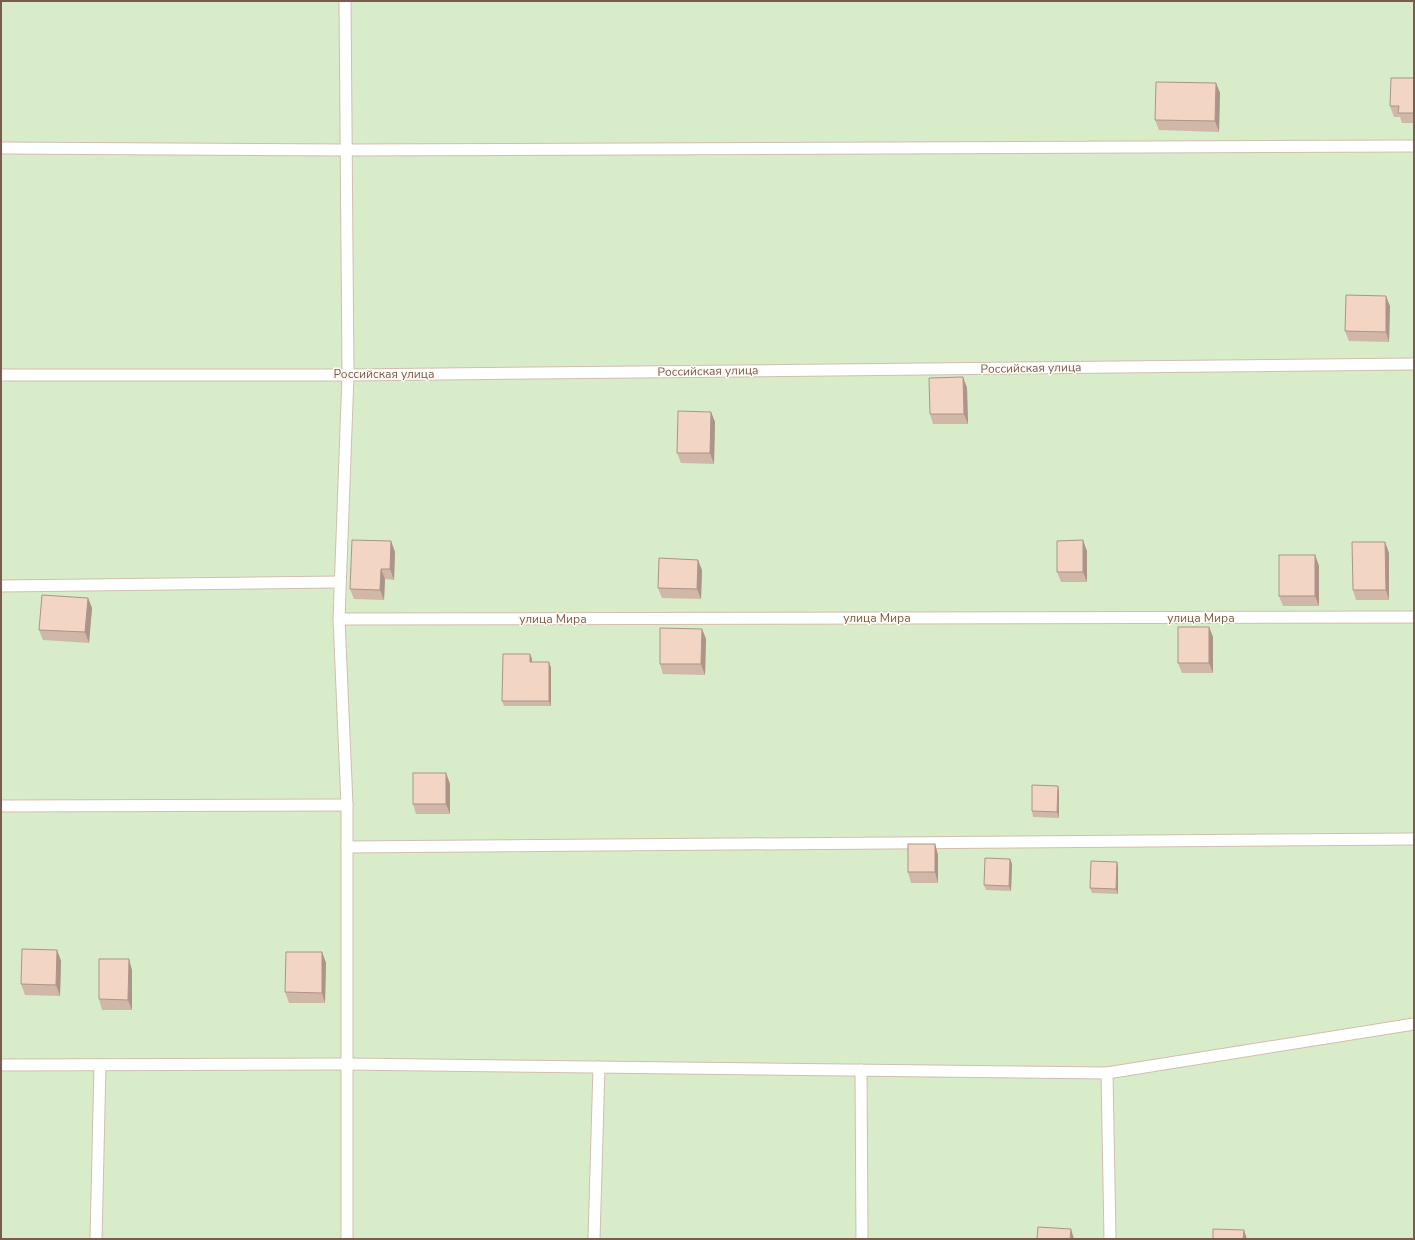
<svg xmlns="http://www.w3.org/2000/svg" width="1415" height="1240" viewBox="0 0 1415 1240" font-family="'Nunito Sans',sans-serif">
  <rect width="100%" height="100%" fill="#fdf6ec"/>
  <rect fill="#d8ecc9" x="1" y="1" width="1413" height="1238"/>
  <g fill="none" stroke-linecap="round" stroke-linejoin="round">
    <g stroke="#d1beb0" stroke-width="13">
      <g id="service">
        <polyline points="345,1 348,375 339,619 347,805 347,1239"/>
        <polyline points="1,148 346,150 1414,146"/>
        <polyline points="1,375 348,375 1414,364"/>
        <polyline points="1,586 340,582"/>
        <polyline points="339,619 1414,617"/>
        <polyline points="1,806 347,805"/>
        <polyline points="347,847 1414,839"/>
        <polyline points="1,1065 346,1064 1107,1073 1414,1024"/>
        <polyline points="861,1070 862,1239"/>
        <polyline points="1107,1073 1110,1239"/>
        <polyline points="96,1239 100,1065"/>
        <polyline points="594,1239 599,1067"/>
      </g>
    </g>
    <use href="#service" stroke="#fff" stroke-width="11"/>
  </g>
  <g fill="#d1b7a8">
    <polygon points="1414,78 1414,123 1402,123 1400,117 1394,117 1390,106"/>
    <polygon points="1216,83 1220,93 1219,132 1159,130 1155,120"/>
    <polygon points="1390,306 1389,342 1349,341 1345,331"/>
    <polygon points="963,377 967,388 968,424 933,424 930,414"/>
    <polygon points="711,412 715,422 714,464 681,463 677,453"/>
    <polygon points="391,541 395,552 394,580 385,579 384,600 354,599 350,589"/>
    <polygon points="1385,542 1389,553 1389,600 1356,600 1353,590"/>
    <polygon points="1087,551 1087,582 1061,582 1057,572"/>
    <polygon points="1315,555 1319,566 1319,606 1283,606 1279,596"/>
    <polygon points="702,570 701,599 662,598 658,588"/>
    <polygon points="88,598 92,608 89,643 43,640 39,630"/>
    <polygon points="1209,627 1213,637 1213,673 1182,673 1178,663"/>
    <polygon points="702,629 706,639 705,675 663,674 660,664"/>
    <polygon points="530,654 532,659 532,662 549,662 551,668 551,706 504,706 502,701"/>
    <polygon points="446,773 450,784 450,814 416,814 413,804"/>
    <polygon points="1058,786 1059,791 1059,818 1033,817 1032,811"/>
    <polygon points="935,844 938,855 938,883 911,883 908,872"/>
    <polygon points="1010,859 1012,864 1011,891 986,890 984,885"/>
    <polygon points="1117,862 1118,867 1118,894 1092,893 1090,888"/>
    <polygon points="57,950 61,961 60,996 25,995 21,984"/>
    <polygon points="322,952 326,963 325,1003 289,1003 285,992"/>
    <polygon points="132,970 132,1010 102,1010 99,999"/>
  </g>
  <g fill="#aa9588">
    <polygon points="1216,83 1220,93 1219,132 1215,121"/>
    <polygon points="1386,296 1390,306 1389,342 1386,332"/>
    <polygon points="963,377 967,388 968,424 964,414"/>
    <polygon points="711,412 715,422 714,464 710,453"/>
    <polygon points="1083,540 1087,551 1087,582 1083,572"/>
    <polygon points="391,541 395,552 394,580 390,569"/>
    <polygon points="1385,542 1389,553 1389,600 1386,590"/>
    <polygon points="1315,555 1319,566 1319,606 1315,596"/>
    <polygon points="698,560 702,570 701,599 697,589"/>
    <polygon points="381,569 385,579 384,600 380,590"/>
    <polygon points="88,598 92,608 89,643 85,632"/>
    <polygon points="1209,627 1213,637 1213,673 1209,663"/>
    <polygon points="702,629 706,639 705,675 701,664"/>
    <polygon points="530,654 532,659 531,667 530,662"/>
    <polygon points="549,662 551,668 551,706 549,701"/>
    <polygon points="446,773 450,784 450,814 446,804"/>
    <polygon points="1058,786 1059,791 1059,818 1057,812"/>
    <polygon points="935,844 938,855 938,883 935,872"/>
    <polygon points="1010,859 1012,864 1011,891 1009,886"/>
    <polygon points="1117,862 1118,867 1118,894 1116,889"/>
    <polygon points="57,950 61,961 60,996 56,985"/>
    <polygon points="322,952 326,963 325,1003 322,993"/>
    <polygon points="129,959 132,970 132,1010 128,1000"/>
    <polygon points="1071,1229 1074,1239 1070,1239"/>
    <polygon points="1244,1230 1247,1239 1243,1239"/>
  </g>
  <g fill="#f3d5c3" stroke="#aa9588">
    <polygon points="1391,78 1414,78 1414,113 1398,113 1399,106 1390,106"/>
    <polygon points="1156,82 1216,83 1215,121 1155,120"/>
    <polygon points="1346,295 1386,296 1386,332 1345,331"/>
    <polygon points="963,377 964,414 930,414 929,378"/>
    <polygon points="678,411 711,412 710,453 677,453"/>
    <polygon points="352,540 391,541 390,569 381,569 380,590 350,589"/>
    <polygon points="1083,540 1083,572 1057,572 1057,541"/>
    <polygon points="1352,542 1385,542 1386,590 1353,590"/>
    <rect x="1279" y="555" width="36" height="41"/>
    <polygon points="659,558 698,560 697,589 658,588"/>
    <polygon points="42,595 88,598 85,632 39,630"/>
    <rect x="1178" y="627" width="31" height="36"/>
    <polygon points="660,628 702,629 701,664 660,664"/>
    <polygon points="503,654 530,654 530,662 549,662 549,701 502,701"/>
    <rect x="413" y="773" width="33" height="31"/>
    <polygon points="1032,785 1058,786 1057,812 1032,811"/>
    <rect x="908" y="844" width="27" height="28"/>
    <polygon points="985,858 1010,859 1009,886 984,885"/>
    <polygon points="1091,861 1117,862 1116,889 1090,888"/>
    <polygon points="22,949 57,950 56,985 21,984"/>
    <polygon points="286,952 322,952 322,993 285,992"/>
    <polygon points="99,959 129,959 128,1000 99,999"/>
    <polygon points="1038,1227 1071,1229 1070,1239 1037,1239"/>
    <polygon points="1213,1229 1244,1230 1243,1239 1213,1239"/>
  </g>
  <g text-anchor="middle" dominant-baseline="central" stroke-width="3" stroke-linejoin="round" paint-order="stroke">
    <g font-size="12" fill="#7a5c4d" stroke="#fffaf3">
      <text transform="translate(1031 368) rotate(-1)">Российская улица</text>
      <text transform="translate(708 371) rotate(-1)">Российская улица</text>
      <text x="384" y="374">Российская улица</text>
      <text x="877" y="618">улица Мира</text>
      <text x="1201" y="618">улица Мира</text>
      <text x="553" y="619">улица Мира</text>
    </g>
  </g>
  <rect width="1415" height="1240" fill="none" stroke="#7a5c4d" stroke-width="4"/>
</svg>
